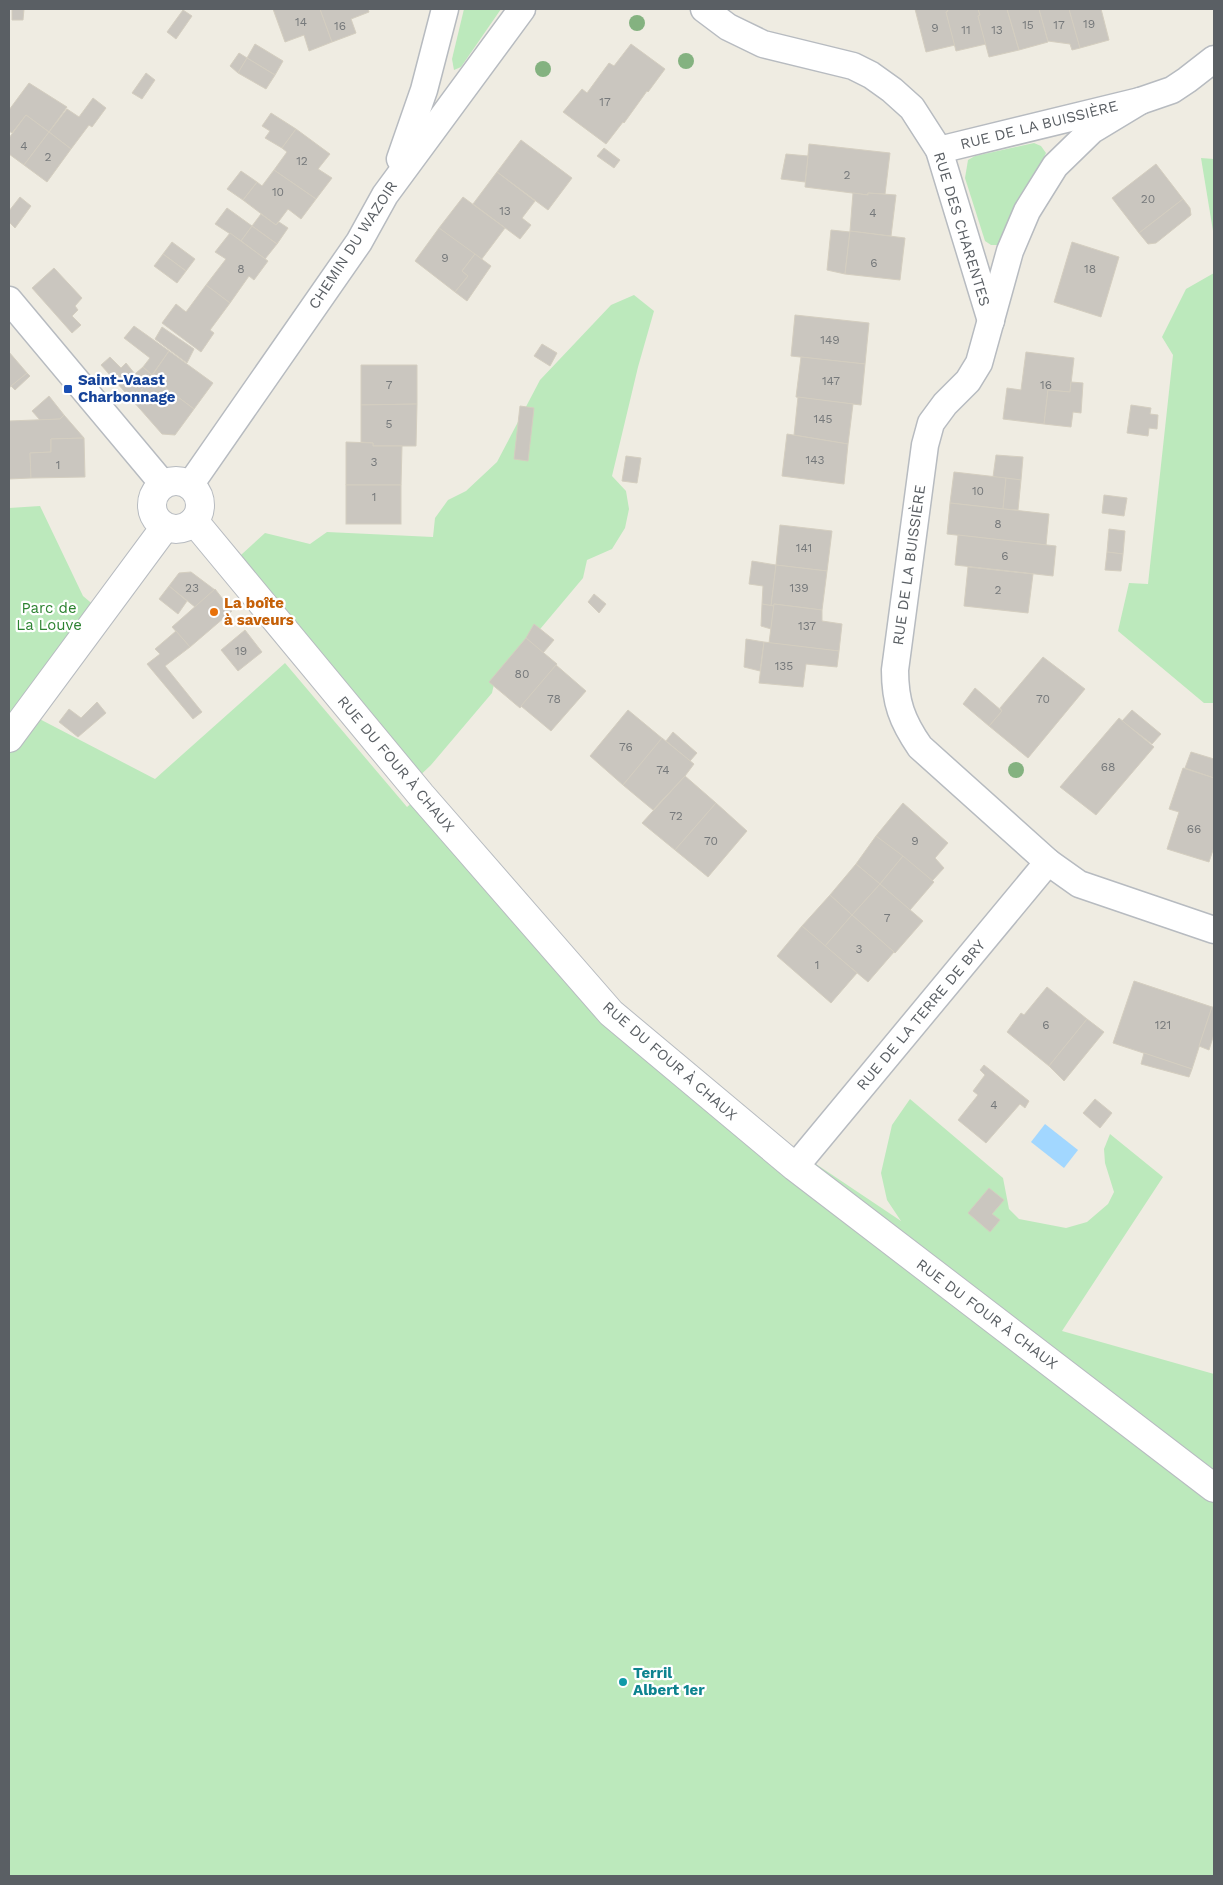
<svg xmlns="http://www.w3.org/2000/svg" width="1223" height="1885" viewBox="0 0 1223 1885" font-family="'Work Sans',sans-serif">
  <rect width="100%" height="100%" fill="#efece2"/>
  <g fill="#bce9bc">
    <polygon points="464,9 501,9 461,67 454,70 452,59"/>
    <polygon points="1034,143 1041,146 1046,153 1002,239 998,245 991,245 985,241 965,178 968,160 975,156"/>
    <polygon points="1201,158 1214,159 1214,237"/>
    <polygon points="1214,273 1214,703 1204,703 1118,631 1129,583 1148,584 1173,355 1162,337 1186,289"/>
    <polygon points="634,295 654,311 638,367 612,476 626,491 629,509 625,528 612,549 587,560 583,578 494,684 492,693 431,765 411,784 230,565 265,533 310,544 327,532 433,537 435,518 448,500 466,491 497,462 540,380 611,305"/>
    <polygon points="40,506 83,596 102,612 28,713 155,779 285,663 407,807 421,795 611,1013 804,1156 901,1221 887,1200 881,1173 892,1125 910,1099 1003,1178 1009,1209 1019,1219 1066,1228 1087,1222 1108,1204 1114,1192 1105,1163 1104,1149 1110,1134 1163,1177 1062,1331 1214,1374 1214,1876 9,1876 9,508"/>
  </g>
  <polygon fill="#a2d7ff" points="1045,1124 1078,1150 1064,1168 1031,1142"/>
  <g fill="#cac6bf" stroke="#d4cec0">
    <polygon points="12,9 24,9 23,20 12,20"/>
    <polygon points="273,9 320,9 332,42 309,51 304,35 285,42"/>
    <polygon points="320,9 368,9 369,12 351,19 356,33 332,42"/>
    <polygon points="915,9 947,9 948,11 946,12 955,45 926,52"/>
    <polygon points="947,9 978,9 980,15 978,16 986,44 956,51 946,12 948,11"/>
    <polygon points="978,9 1007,9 1019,50 989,57 978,16 980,15"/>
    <polygon points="1007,9 1039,9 1048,42 1019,50"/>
    <polygon points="1039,9 1069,9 1080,48 1072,50 1070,44 1048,41"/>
    <polygon points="1069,9 1101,9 1109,40 1080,48"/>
    <polygon points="183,10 192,16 176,39 167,32"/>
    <polygon points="255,44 283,61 275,75 247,58"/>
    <polygon points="631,44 665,69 648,92 647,91 624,123 623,122 606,144 563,112 582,89 587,93 609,63 614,66"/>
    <polygon points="239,53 247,58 238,73 230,66"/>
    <polygon points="247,58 275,75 266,89 238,73"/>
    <polygon points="146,73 155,80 142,99 132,93"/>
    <polygon points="29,83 67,107 49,132 26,115 12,133 9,131 9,110"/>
    <polygon points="93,98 106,108 92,127 89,125 71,149 49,132 67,109 79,117"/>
    <polygon points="271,113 296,129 282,148 265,138 270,131 262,126"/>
    <polygon points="26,115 49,132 24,165 9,154 9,138"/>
    <polygon points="296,129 330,154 318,169 332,178 316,199 274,170 287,152 282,148"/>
    <polygon points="49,132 71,149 47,182 24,165"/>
    <polygon points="521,140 572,178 548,210 497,172"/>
    <polygon points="809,144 890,153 885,194 868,193 868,195 805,187"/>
    <polygon points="604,148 620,160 614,168 597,156"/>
    <polygon points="786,154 808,156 805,182 781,179"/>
    <polygon points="1156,164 1183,199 1139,233 1112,198"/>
    <polygon points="274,170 316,199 301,219 288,209 276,225 243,200 257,182 262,186"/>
    <polygon points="241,171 257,182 243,200 227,189"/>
    <polygon points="497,172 535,201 522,218 531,225 520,239 473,204"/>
    <polygon points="853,193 868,195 868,193 896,195 891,236 850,231"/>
    <polygon points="20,197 31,206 15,228 9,222 9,211"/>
    <polygon points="463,197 505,228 481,260 439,228"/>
    <polygon points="1183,199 1190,208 1191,215 1156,243 1148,244 1139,233"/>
    <polygon points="227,208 252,226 241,241 215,224"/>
    <polygon points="261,214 276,225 279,222 288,228 277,244 252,226"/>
    <polygon points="252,226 277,244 265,259 241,241"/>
    <polygon points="439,228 475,254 462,271 468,276 455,292 415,261"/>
    <polygon points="831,230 850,232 845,274 827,270"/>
    <polygon points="850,231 905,238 900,280 845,274"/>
    <polygon points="230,233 268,261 254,280 249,276 230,303 206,285 226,259 215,252"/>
    <polygon points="172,242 195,259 186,271 163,254"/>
    <polygon points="1072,242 1119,257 1101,317 1054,302"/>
    <polygon points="163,254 186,271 177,283 154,266"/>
    <polygon points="475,254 491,266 467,301 455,292 468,276 462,271"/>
    <polygon points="54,268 82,298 75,306 78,310 72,316 81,325 72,333 32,288"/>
    <polygon points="206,285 230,303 210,330 214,333 201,352 162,323 176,304 186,312"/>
    <polygon points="795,315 869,323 865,364 791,356"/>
    <polygon points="134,326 169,351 152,375 143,367 150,358 124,338"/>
    <polygon points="162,327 194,349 187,363 155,339"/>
    <polygon points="542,344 557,353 550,366 534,356"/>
    <polygon points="169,351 213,383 194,409 151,377"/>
    <polygon points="9,352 27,373 9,388"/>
    <polygon points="1026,352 1074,358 1070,392 1048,390 1044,424 1003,419 1007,388 1021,390"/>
    <polygon points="110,357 121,368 126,363 135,374 143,367 152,375 133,401 101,365"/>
    <polygon points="801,357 865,364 861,405 796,397"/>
    <polygon points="361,365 417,365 417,404 361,405"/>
    <polygon points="27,373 30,376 15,390 11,386"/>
    <polygon points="151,377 194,409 175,435 162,434 133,401"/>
    <polygon points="1071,382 1083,383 1081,413 1073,412 1071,427 1044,424 1048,390 1070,392"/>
    <polygon points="49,396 64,415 60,419 40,420 32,411"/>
    <polygon points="798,397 853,404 848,444 794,435"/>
    <polygon points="417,404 416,446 373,446 373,443 361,442 361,405"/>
    <polygon points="1131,405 1151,408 1150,414 1158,415 1157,429 1149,428 1148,436 1127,433"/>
    <polygon points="520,406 534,408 528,461 514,459"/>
    <polygon points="64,415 84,438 51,439 51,452 30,453 31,478 9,479 9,421 60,419"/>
    <polygon points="787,434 848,444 844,484 782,476"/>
    <polygon points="84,438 85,477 31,478 30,453 51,452 51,439"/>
    <polygon points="346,442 373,443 373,446 402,446 401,485 346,485"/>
    <polygon points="996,455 1023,457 1021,480 993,477"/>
    <polygon points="626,456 641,458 637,483 622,481"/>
    <polygon points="954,472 1006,478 1003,509 950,503"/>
    <polygon points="1006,478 1021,480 1018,510 1003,509"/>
    <rect x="346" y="485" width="55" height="39"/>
    <polygon points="1104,495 1127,498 1124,516 1102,513"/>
    <polygon points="950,503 1049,514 1046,545 947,534"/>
    <polygon points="780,525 832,531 827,571 776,565"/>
    <polygon points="1109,529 1125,531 1123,554 1107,552"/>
    <polygon points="958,535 1056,546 1053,576 955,565"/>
    <polygon points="1107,552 1123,554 1121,571 1105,570"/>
    <polygon points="752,561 776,565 771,606 762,604 763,586 749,584"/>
    <polygon points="776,565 827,571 822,610 774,604 774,606 771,606"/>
    <polygon points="968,567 1033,574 1028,613 964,606"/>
    <polygon points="191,572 215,590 195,607 169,586 179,573"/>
    <polygon points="169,586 187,601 178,614 159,599"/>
    <polygon points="215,589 232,611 190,647 172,627"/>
    <polygon points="594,594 606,604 599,613 588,602"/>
    <polygon points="762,604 774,606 771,629 761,626"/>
    <polygon points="774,604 822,610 822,621 842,624 839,651 769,643"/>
    <polygon points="534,624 554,640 543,653 526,638"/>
    <polygon points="245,630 262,652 238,671 221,650"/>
    <polygon points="176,631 190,647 165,666 202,712 193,719 147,664 160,654 155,649"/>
    <polygon points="526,638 557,664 520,708 489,682"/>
    <polygon points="746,639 764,642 760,671 744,667"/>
    <polygon points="764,642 839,651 837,667 806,664 803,687 759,683"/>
    <polygon points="1043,657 1085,689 1028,758 989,726 1002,711 1000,708"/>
    <polygon points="556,665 586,691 551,731 521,706"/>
    <polygon points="975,688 1002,711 989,726 963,704"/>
    <polygon points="97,702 106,713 78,737 59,722 69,709 81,718"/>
    <polygon points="628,710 663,739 623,785 590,756"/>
    <polygon points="1132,710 1161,734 1152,744 1122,721"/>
    <polygon points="1119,718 1154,747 1096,815 1060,787"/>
    <polygon points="673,732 697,753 690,761 666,741"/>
    <polygon points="662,738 694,764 685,776 653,810 623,785"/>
    <polygon points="1191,752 1214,759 1214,778 1185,768"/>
    <polygon points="1183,768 1214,778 1214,847 1209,862 1167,849 1179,812 1169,809"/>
    <polygon points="685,776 716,803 675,850 642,823"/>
    <polygon points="716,803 747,831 708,877 675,850"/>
    <polygon points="903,803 948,843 935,858 944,868 932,881 876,836"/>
    <polygon points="876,836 903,856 880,884 856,864"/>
    <polygon points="903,856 934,882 910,910 880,884"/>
    <polygon points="856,864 880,884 852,915 830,895"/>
    <polygon points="880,884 923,921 895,953 852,915"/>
    <polygon points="830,895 852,915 825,946 802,926"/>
    <polygon points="852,915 894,952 868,982 825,946"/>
    <polygon points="802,926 857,973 831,1003 777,956"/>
    <polygon points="1134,981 1212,1007 1192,1069 1113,1043"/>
    <polygon points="1047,987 1087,1019 1049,1066 1007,1032 1021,1013 1024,1015"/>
    <polygon points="1212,1007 1214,1007 1214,1034 1209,1050 1199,1046"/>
    <polygon points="1087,1019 1104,1032 1064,1081 1049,1066"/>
    <polygon points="1144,1053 1192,1069 1189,1077 1141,1064"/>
    <polygon points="984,1065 1029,1101 1025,1108 1020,1104 986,1143 958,1120 978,1095 973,1091 985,1075 980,1070"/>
    <polygon points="1095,1099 1112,1113 1100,1128 1083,1113"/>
    <polygon points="989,1188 1004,1200 992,1214 1000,1220 990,1232 968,1213"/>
  </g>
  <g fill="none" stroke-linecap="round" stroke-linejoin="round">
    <g stroke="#b7bbc0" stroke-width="29">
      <g id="minor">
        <polyline points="704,9 728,27 763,44 853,66 871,75 892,90 912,108 939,150 991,321"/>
        <path d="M1140,101L1092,130L1055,166L1027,211L1010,251L979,363L968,381L945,404L931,423L925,445L895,670C895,702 902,721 920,747L1048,862L1079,884L1214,930"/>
        <polyline points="939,150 1140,101 1172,90 1187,80 1214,59"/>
        <polyline points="400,159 424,90 445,9"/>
        <polyline points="9,300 163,484"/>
        <polyline points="190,485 359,242 385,195 522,9"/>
        <polyline points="795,1167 1048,862"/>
      </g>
    </g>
    <g stroke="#b7bbc0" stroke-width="30">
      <g id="tertiary">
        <circle cx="176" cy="505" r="24"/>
        <polyline points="194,521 421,795 611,1013 795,1167 1214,1488"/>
        <polyline points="9,738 165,527"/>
      </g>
    </g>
    <use href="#minor" stroke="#fff" stroke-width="26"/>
    <use href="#tertiary" stroke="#fff" stroke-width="28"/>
  </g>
  <g fill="#84b280">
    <circle cx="637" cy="23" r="8"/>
    <circle cx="686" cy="61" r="8"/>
    <circle cx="543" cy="69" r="8"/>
    <circle cx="1016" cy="770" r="8"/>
  </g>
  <rect fill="#1a4fb4" stroke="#fff" stroke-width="2" x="63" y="384" width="10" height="10" rx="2.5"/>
  <circle fill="#e8710a" stroke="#fff" stroke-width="2" cx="214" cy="612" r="5"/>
  <circle fill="#0f9aa8" stroke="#fff" stroke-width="2" cx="623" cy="1682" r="5"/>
  <g text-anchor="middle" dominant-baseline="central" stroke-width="4.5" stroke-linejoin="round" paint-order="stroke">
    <g font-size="12" fill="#76797b">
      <text x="301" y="22">14</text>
      <text x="1089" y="24">19</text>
      <text x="1028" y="25">15</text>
      <text x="1059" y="25">17</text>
      <text x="340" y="26">16</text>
      <text x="935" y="28">9</text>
      <text x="966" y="30">11</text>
      <text x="997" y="30">13</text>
      <text x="605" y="102">17</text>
      <text x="24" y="146">4</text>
      <text x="48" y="157">2</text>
      <text x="302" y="161">12</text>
      <text x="847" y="175">2</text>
      <text x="278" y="192">10</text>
      <text x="1148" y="199">20</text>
      <text x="505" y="211">13</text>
      <text x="873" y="213">4</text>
      <text x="445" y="258">9</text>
      <text x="874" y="263">6</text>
      <text x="241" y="269">8</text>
      <text x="1090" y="269">18</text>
      <text x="830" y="340">149</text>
      <text x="831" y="381">147</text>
      <text x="389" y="385">7</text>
      <text x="1046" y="385">16</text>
      <text x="823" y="419">145</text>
      <text x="389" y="424">5</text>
      <text x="815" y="460">143</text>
      <text x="374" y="462">3</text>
      <text x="58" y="465">1</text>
      <text x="978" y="491">10</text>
      <text x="374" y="497">1</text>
      <text x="998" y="524">8</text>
      <text x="804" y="548">141</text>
      <text x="1005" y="556">6</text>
      <text x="192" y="588">23</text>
      <text x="799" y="588">139</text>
      <text x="998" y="590">2</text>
      <text x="807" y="626">137</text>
      <text x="241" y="651">19</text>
      <text x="784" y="666">135</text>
      <text x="522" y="674">80</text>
      <text x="554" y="699">78</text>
      <text x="1043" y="699">70</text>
      <text x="626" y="747">76</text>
      <text x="1108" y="767">68</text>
      <text x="663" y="770">74</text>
      <text x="676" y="816">72</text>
      <text x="1194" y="829">66</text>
      <text x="711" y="841">70</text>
      <text x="915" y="841">9</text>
      <text x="887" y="918">7</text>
      <text x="859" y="949">3</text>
      <text x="817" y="965">1</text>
      <text x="1046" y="1025">6</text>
      <text x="1163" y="1025">121</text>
      <text x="994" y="1105">4</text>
    </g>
    <g font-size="15" fill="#5a5f64" stroke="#fff">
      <text transform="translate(1039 125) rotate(-14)">RUE DE LA BUISSIÈRE</text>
      <text transform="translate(962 229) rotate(73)">RUE DES CHARENTES</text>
      <text transform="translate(353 245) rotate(-57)">CHEMIN DU WAZOIR</text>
      <text transform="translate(909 565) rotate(-82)">RUE DE LA BUISSIÈRE</text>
      <text transform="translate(396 764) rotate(50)">RUE DU FOUR À CHAUX</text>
      <text transform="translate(921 1015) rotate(-50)">RUE DE LA TERRE DE BRY</text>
      <text transform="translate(670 1061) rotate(41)">RUE DU FOUR À CHAUX</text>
      <text transform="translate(987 1314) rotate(37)">RUE DU FOUR À CHAUX</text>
    </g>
    <g font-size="15" font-weight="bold" fill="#164399" stroke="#fff" text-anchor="start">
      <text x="78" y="380">Saint-Vaast<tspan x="78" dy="17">Charbonnage</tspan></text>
    </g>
    <g font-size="15" font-weight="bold" fill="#c56008" stroke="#fff" text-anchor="start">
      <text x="224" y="603">La boîte<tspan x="224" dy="17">à saveurs</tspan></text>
    </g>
    <g font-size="15" fill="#2c8230" stroke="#fff">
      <text x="49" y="608">Parc de<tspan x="49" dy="17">La Louve</tspan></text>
    </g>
    <g font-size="15" font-weight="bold" fill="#0d838f" stroke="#fff" text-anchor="start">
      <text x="633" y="1673">Terril<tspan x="633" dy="17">Albert 1er</tspan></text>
    </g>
  </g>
  <rect width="1223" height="1885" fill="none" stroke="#5a5f64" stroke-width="20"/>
</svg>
